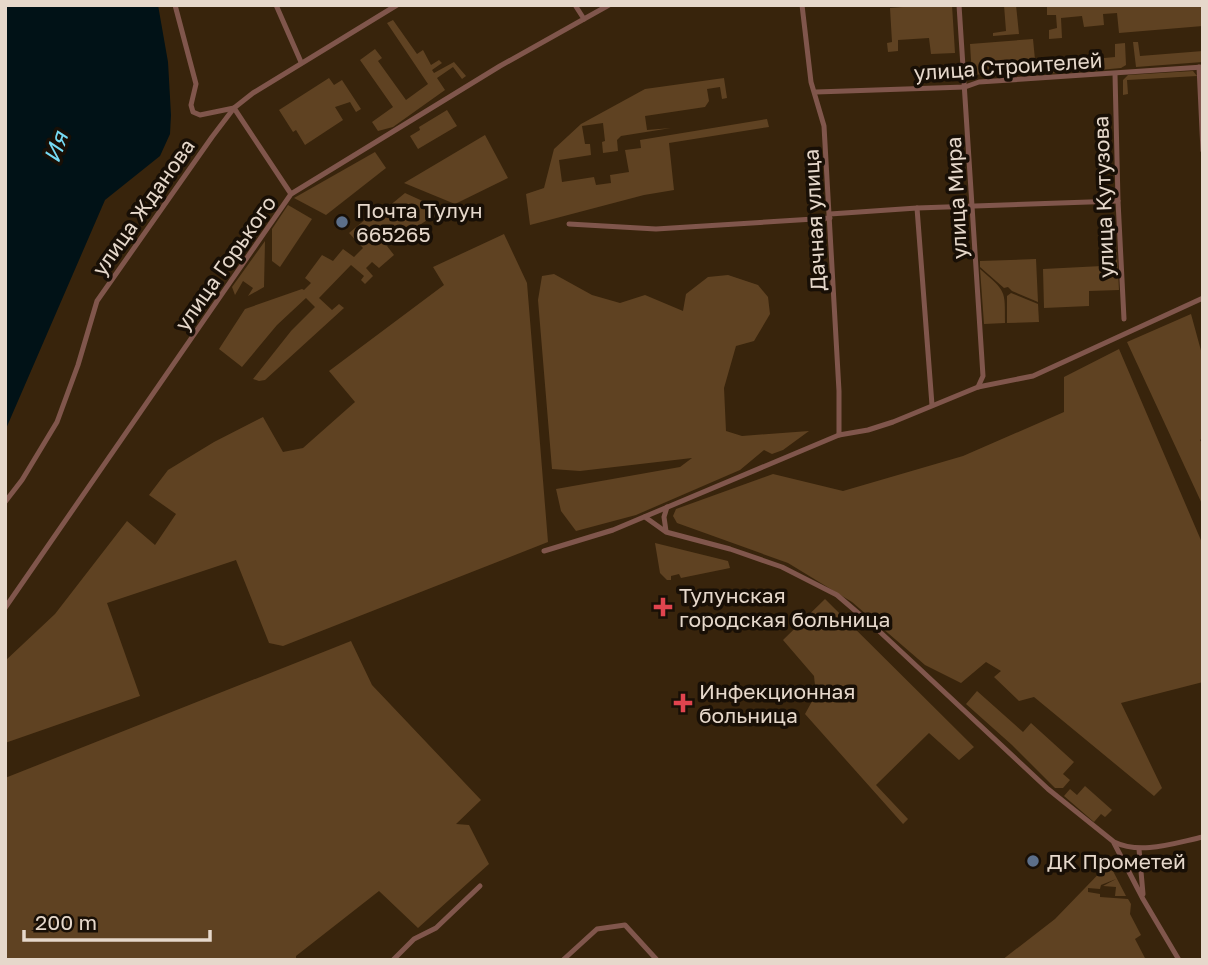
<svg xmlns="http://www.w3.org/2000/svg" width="1208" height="965" viewBox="0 0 1208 965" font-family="'Golos Text',sans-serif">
  <rect width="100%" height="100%" fill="#38240c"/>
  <g fill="#5f4222">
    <polygon points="928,5 952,5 955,53 931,54 929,38 898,40 898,51 888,52 887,43 892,42 890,8"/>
    <polygon points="1004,5 1016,5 1019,34 993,36 993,33 1006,31"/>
    <polygon points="1047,5 1203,5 1203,26 1119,33 1117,13 1103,14 1104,25 1084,27 1082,16 1061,18 1062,38 1049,39 1049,30 1057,28 1056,15 1047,15"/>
    <polygon points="393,20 417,54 423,50 431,65 439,60 442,63 432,70 434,73 454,62 466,76 462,79 453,67 437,78 445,90 393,127 378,131 372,122 393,107 360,60 375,49 382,58 378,61 406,100 428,84 387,23"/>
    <polygon points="1033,39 1036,70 972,75 970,44"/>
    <polygon points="1138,42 1140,56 1203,51 1203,62 1136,67 1133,42"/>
    <polygon points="1125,43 1126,65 1121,68 1077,72 1073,67 1059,68 1057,73 1045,74 1042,70 1041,64 1115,57 1115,44"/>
    <polygon points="1193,71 1197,76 1127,80 1128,94 1123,95 1123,80 1128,75"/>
    <polygon points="329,78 334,85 342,80 361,109 356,112 350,102 335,107 343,120 305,145 296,130 293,132 279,110"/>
    <polygon points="724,78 727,98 722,99 720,87 707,89 709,101 705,107 645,116 647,130 671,128 621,136 617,140 618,151 603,153 602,142 605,141 603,123 582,126 585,144 590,144 591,155 559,160 562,182 594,177 596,185 611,183 610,175 629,172 625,150 641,148 640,140 767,119 769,127 669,143 674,190 644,195 530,225 526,194 544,188 554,149 581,124 645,89"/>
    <polygon points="447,110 457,126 418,149 410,136 420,130 419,127"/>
    <polygon points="485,135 508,178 455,204 404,183"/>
    <polygon points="375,152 386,168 326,215 294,198"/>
    <polygon points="405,193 451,214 445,219 435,215 387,246 394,255 379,268 372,262 366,268 373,276 365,284 361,280 364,276 351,265 319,298 332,310 339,304 344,308 265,380 259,381 253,379 291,331 315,307 306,298 277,325 242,367 219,349 245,309 302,289 304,290 311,283 305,278 322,255 333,261 343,249 354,257 363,248 349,233 384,204 388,207"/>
    <polygon points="288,205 312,219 280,267 272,261 272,229"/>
    <polygon points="504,234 527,283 548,542 283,646 269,643 236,560 107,603 140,696 5,743 5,661 55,614 127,521 155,545 176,514 149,495 168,470 214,442 263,417 283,452 303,448 355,402 329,371 444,285 433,267"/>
    <polygon points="265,241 264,287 248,296 253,288 243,281 235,295 232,287"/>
    <polygon points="1117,252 1119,290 1089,291 1089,306 1044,308 1043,269 1102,266 1102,253"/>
    <polygon points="1036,259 1038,302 1012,291 1008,287 1004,288 980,267 980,261"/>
    <path d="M980,269C1006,292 1005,289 1005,323L984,324Z"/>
    <polygon points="554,274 592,295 620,303 645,295 683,311 686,294 708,277 728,275 758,285 768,297 770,314 754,341 736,346 724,388 726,431 742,436 809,431 783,450 772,454 764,450 740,470 636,515 576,531 561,511 556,489 680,467 692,458 580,471 552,469 538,300 542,276"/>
    <polygon points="1011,293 1038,304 1039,322 1007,323 1007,296"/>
    <polygon points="1191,314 1203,358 1203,438 1200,440 1203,445 1203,506 1127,342"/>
    <polygon points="1119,349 1203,545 1203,682 1121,703 1162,788 1154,796 1034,697 1019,701 994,677 1001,671 986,662 961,683 925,665 852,602 788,563 677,523 673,516 676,509 773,474 843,491 963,456 1064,412 1064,377"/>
    <polygon points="655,543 728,561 730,568 681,578 679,574 671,576 671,580 667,580 660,573"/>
    <polygon points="825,599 974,747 959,760 929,733 876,785 908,819 903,824 805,714 816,694 814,676 783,640"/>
    <polygon points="351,641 372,685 481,800 456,824 469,825 489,864 418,928 379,891 296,956 296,960 5,960 5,778"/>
    <polygon points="977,691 1023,732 1031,723 1074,762 1063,774 1070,780 1063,788 1055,788 1012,745 966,704"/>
    <polygon points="1085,786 1112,810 1105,817 1101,814 1094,822 1064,796 1070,789 1077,795"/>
    <polygon points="1114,858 1119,868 1113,871 1126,896 1115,896 1116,887 1103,886 1116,879 1101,885 1100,889 1088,888 1088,892 1100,894 1100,897 1128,899 1131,904 1130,914 1141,935 1135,939 1146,960 1002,960 1055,919"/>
  </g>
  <polygon fill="#011217" points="5,5 158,5 168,62 171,115 170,134 160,156 105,200 5,431"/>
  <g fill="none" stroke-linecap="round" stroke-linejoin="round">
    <g stroke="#80564c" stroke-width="5">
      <polyline points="175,5 196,84 191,105 193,112 200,115 234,108 291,194"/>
      <polyline points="276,5 301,62"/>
      <polyline points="802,5 811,82 824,126 839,391 839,435"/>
      <polyline points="959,5 983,376 978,387"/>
      <polyline points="584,19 609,5"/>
      <polyline points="1199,67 1203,151"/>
      <polyline points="1115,74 1118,201 1124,319"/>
      <polyline points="816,92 965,87 979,82 1203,67"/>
      <polyline points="917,208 932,405"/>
      <polyline points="830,214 917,208 1118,201"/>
      <polyline points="569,224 656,229 830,218"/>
      <polyline points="5,502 22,480 57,422 78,365 97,301 212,137 234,108 253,93 397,5"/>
      <path d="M645,517L666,532L730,549L782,567L837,595L879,631L1048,789L1114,842C1141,855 1174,843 1203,837"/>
      <polyline points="666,531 664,517 667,507"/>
      <polyline points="544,551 613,530 839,435 868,430 893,422 978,387 1033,376 1203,298"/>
      <polyline points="5,608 291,194 500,66 584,19 575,5"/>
      <polyline points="1114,843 1143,899 1179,960"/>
      <polyline points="1139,849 1143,894"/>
      <polyline points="393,960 414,939 436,928 480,886"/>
      <polyline points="563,960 597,929 625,925 657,960"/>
    </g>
  </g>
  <g fill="#5c6f8a" stroke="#180f06" stroke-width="2.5">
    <circle cx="342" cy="222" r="7"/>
    <circle cx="1033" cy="861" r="7"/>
  </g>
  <g fill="#e0444e" stroke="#180f06" stroke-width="2.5">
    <path d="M659.5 596.5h7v7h7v7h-7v7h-7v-7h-7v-7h7z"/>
    <path d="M679.5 692.5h7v7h7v7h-7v7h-7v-7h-7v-7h7z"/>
  </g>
  <g text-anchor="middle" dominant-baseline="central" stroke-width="7" stroke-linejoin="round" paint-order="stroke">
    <g font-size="21" fill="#e6d8cb" stroke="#180f06">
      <text transform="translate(1008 66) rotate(-4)">улица Строителей</text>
      <text transform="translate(1103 197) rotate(-92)">улица Кутузова</text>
      <text transform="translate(956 198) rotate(-93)">улица Мира</text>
      <text transform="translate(143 207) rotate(-55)">улица Жданова</text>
      <text transform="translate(814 220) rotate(-93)">Дачная улица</text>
      <text transform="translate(225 263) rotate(-55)">улица Горького</text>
    </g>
    <g font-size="21" fill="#e6d8cb" stroke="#180f06" text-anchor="start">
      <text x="356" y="210">Почта Тулун<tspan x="356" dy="24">665265</tspan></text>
      <text x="679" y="595">Тулунская<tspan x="679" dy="24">городская больница</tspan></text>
      <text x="699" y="691">Инфекционная<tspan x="699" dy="24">больница</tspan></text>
      <text x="1047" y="861">ДК Прометей</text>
    </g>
    <g font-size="23" font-style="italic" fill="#76daf3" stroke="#180f06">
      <text transform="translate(55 147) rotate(-71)">Ия</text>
    </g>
  </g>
  <rect width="1208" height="965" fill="none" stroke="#e6d8cb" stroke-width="14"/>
  <path d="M24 930v10h186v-10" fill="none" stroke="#e6d8cb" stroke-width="3.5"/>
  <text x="35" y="930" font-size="21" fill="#e6d8cb" stroke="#180f06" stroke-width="5" paint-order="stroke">200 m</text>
</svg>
